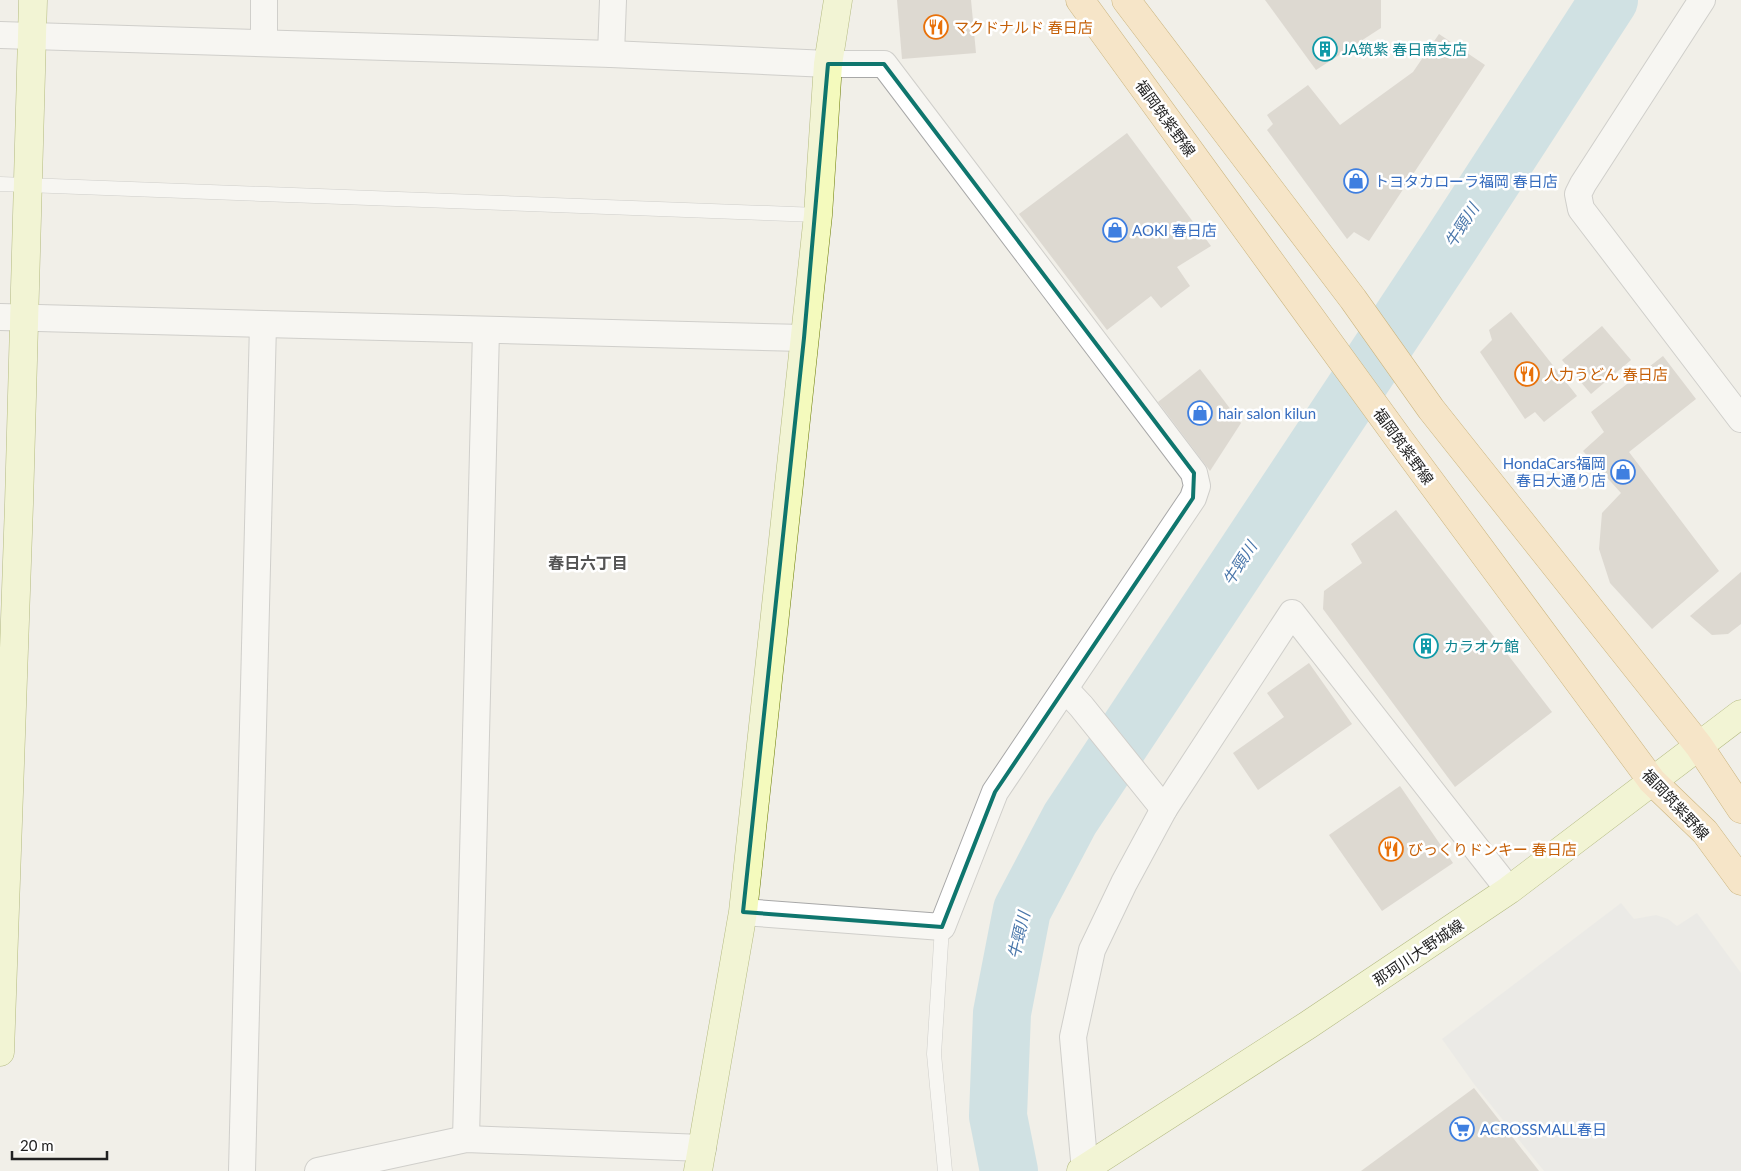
<svg xmlns="http://www.w3.org/2000/svg" width="1741" height="1171" viewBox="0 0 1741 1171" font-family="Lato,'Noto Sans JP',sans-serif">
  <rect width="100%" height="100%" fill="#f1efe8"/>
  <polygon fill="#e5e5e5" points="1621,903 1634,919 1656,915 1668,919 1677,926 1697,913 1741,973 1741,1171 1544,1171 1474,1084 1442,1039"/>
  <g fill="none" stroke-linecap="round" stroke-linejoin="round">
    <polyline stroke="#a9d0de" stroke-width="58" points="1009,1171 998,1116 1002,1013 1022,910 1070,819 1449,247 1609,0"/>
  </g>
  <g fill="#c6beb7">
    <polygon points="897,0 971,0 976,53 902,59"/>
    <polygon points="1265,0 1381,0 1381,28 1316,70"/>
    <polygon points="1439,34 1485,65 1369,241 1354,232 1347,239 1267,130 1273,124 1267,115 1308,85 1340,125 1413,72"/>
    <polygon points="1127,133 1211,246 1177,267 1190,286 1161,308 1151,296 1107,330 1019,214"/>
    <polygon points="1511,312 1577,396 1544,422 1535,412 1525,419 1480,352 1492,340 1489,330"/>
    <polygon points="1602,326 1631,360 1591,394 1562,360"/>
    <polygon points="1663,356 1696,399 1629,452 1719,571 1652,629 1610,583 1599,549 1602,513 1621,493 1583,451 1604,432 1591,412"/>
    <polygon points="1200,369 1241,423 1210,471 1158,402"/>
    <polygon points="1396,510 1552,712 1455,787 1323,609 1324,591 1362,563 1351,544"/>
    <polygon points="1741,572 1741,624 1728,634 1712,635 1690,616"/>
    <polygon points="1309,663 1352,724 1258,790 1233,753 1284,717 1267,693"/>
    <polygon points="1400,786 1453,863 1382,911 1329,835"/>
    <polygon points="1474,1088 1539,1171 1361,1171"/>
  </g>
  <g fill="none" stroke-linecap="round" stroke-linejoin="round">
    <g stroke="#a8a8a8" stroke-width="15">
      <g id="lane">
        <polyline points="0,184 818,215"/>
        <polyline points="942,927 934,1054 945,1171"/>
      </g>
    </g>
    <g stroke="#a8a8a8" stroke-width="28">
      <g id="street">
        <polyline points="1702,0 1583,184 1578,194 1581,209 1741,419"/>
        <polyline points="0,35 611,54 828,64 884,64 1194,473 1197,486 1193,498 995,792 942,927 743,912"/>
        <polyline points="264,43 264,0"/>
        <polyline points="611,54 613,0"/>
        <polyline points="0,317 804,338"/>
        <polyline points="1065,689 1081,706 1164,809"/>
        <polyline points="466,1139 486,330"/>
        <polyline points="242,1171 263,324"/>
        <polyline points="318,1171 466,1139 703,1148"/>
        <polyline points="1085,1171 1073,1037 1092,950 1124,883 1164,809 1292,613 1509,890"/>
      </g>
    </g>
    <g stroke="#6a7b05" stroke-width="29">
      <g id="secondary">
        <polyline points="0,1052 19,504 33,0"/>
        <polyline points="698,1171 743,912 818,215 828,64 838,0"/>
        <polyline points="1081,1171 1308,1025 1509,890 1741,714"/>
      </g>
    </g>
    <g stroke="#9e7000" stroke-width="29">
      <g id="primary">
        <polyline points="1080,0 1399,439 1652,781 1705,832 1741,881"/>
        <polyline points="1126,0 1353,299 1431,409 1699,746 1741,809"/>
      </g>
    </g>
    <use href="#lane" stroke="#fff" stroke-width="14"/>
    <use href="#street" stroke="#fff" stroke-width="26"/>
    <use href="#secondary" stroke="#f4fabd" stroke-width="28"/>
    <use href="#primary" stroke="#fcd9a2" stroke-width="28"/>
  </g>
  <path d="M0 0H1741V1171H0ZM828,64H884L1194,473L1193,498L995,792L942,927L743,912L804,338Z" fill="#f1efe8" fill-opacity=".55" fill-rule="evenodd"/>
  <path fill="none" stroke="#0f766e" stroke-width="4" stroke-linejoin="round" d="M828,64H884L1194,473L1193,498L995,792L942,927L743,912L804,338Z"/>
  <defs>
    <g id="restaurant-ring" transform="scale(1.25)"><circle r="9.5" fill="#fff" stroke="#e8710a" stroke-width="1.5"/><path d="M-5-6h1v4h1v-4h1v4h1v-4h1v5L-1.5 .5V6h-2V.5L-5-1ZM5-6V6H3V1.5H1.5Q1.5-4 5-6Z" fill="#e8710a"/></g>
    <g id="building-ring" transform="scale(1.25)"><circle r="9.5" fill="#fff" stroke="#0f9aa8" stroke-width="1.5"/><path d="M-4-6H4V6H1V3H-1V6H-4ZM-2.5-4.3h1.7v1.8h-1.7ZM.8-4.3h1.7v1.8H.8ZM-2.5-1h1.7V.8h-1.7ZM.8-1h1.7V.8H.8Z" fill="#0f9aa8"/></g>
    <g id="shop-ring" transform="scale(1.25)"><circle r="9.5" fill="#fff" stroke="#3f7fe0" stroke-width="1.5"/><path d="M-5-2.5h2.3a2.7 3.5 0 0 1 5.4 0H5L5.5 6h-11ZM-1.5-2.5h3a1.5 2.3 0 0 0-3 0Z" fill="#3f7fe0"/></g>
    <g id="supermarket-ring" transform="scale(1.25)"><circle r="9.5" fill="#fff" stroke="#3f7fe0" stroke-width="1.5"/><path d="M-6-5.5h2.5l.6 2H6L4.5 2H-2.5L-4.4-4H-6ZM-1.5 3.2a1.3 1.3 0 1 0 .1 0ZM3 3.2a1.3 1.3 0 1 0 .1 0Z" fill="#3f7fe0"/></g>
  </defs>
  <g fill-rule="evenodd">
    <use href="#restaurant-ring" x="936" y="27"/>
    <use href="#building-ring" x="1325" y="49"/>
    <use href="#shop-ring" x="1356" y="181"/>
    <use href="#shop-ring" x="1115" y="230"/>
    <use href="#restaurant-ring" x="1527" y="374"/>
    <use href="#shop-ring" x="1200" y="413"/>
    <use href="#shop-ring" x="1623" y="472"/>
    <use href="#building-ring" x="1426" y="646"/>
    <use href="#restaurant-ring" x="1391" y="849"/>
    <use href="#supermarket-ring" x="1462" y="1129"/>
  </g>
  <g text-anchor="middle" dominant-baseline="central" stroke-width="5" stroke-linejoin="round" paint-order="stroke">
    <g font-size="15" fill="#c56008" stroke="#fff" text-anchor="start">
      <text x="954" y="27">マクドナルド 春日店</text>
      <text x="1544" y="374">人力うどん 春日店</text>
      <text x="1408" y="849">びっくりドンキー 春日店</text>
    </g>
    <g font-size="15" fill="#0d838f" stroke="#fff" text-anchor="start">
      <text x="1342" y="49">JA筑紫 春日南支店</text>
      <text x="1444" y="646">カラオケ館</text>
    </g>
    <g font-size="15" fill="#212121" stroke="#fff">
      <text transform="translate(1166 118) rotate(54)">福岡筑紫野線</text>
      <text transform="translate(1404 446) rotate(54)">福岡筑紫野線</text>
      <text transform="translate(1676 804) rotate(47)">福岡筑紫野線</text>
      <text transform="translate(1418 952) rotate(-34)">那珂川大野城線</text>
    </g>
    <g font-size="15" fill="#366cbe" stroke="#fff" text-anchor="start">
      <text x="1374" y="181">トヨタカローラ福岡 春日店</text>
      <text x="1132" y="230">AOKI 春日店</text>
      <text x="1218" y="413">hair salon kilun</text>
      <text x="1606" y="463" text-anchor="end">HondaCars福岡<tspan x="1606" dy="17">春日大通り店</tspan></text>
      <text x="1480" y="1129">ACROSSMALL春日</text>
    </g>
    <g font-size="16" font-style="italic" fill="#4976aa" stroke="#fff">
      <text transform="translate(1461 225) rotate(-57)">牛頸川</text>
      <text transform="translate(1239 563) rotate(-57)">牛頸川</text>
      <text transform="translate(1018 935) rotate(-77)">牛頸川</text>
    </g>
    <g font-size="16" font-weight="bold" fill="#545454" stroke="#fff">
      <text x="588" y="562">春日六丁目</text>
    </g>
  </g>
  <path d="M12 1151v8h95v-8" fill="none" stroke="#212121" stroke-width="2.5"/>
  <text x="20" y="1151" font-size="15" fill="#212121" stroke="#ffffff" stroke-width="4" paint-order="stroke">20 m</text>
</svg>
